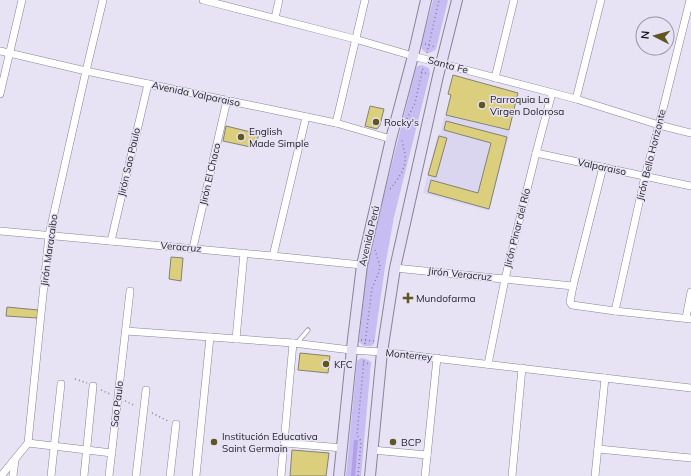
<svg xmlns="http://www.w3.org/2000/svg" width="691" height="476" viewBox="0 0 691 476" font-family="Mulish,sans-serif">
  <rect width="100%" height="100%" fill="#e7e3f5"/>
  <polygon fill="#dbd6ef" points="445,115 510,131 489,211 423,193 438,134 440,134"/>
  <g fill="#c8bdf2">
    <path d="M433,0H448L436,49C431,55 422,54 421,45Z"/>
    <polygon points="422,65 429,68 430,73 394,217 385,267 374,344 371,346 364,346 359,342 367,268 376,227 416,68 418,66"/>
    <polygon points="361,358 366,359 371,362 361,476 346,476 357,361"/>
  </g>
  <polygon fill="#b1a0e7" points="354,440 358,440 355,476 351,476"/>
  <g fill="#dbcf7e" stroke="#848271">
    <polygon points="453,75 518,93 509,130 446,115 451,95 448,94"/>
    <polygon points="370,106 384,109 380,125 377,129 365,126"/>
    <polygon points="446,121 507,137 489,209 428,192 431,180 478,193 491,143 444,130"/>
    <polygon points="226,126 259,134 255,148 223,141"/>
    <polygon points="439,136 447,138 436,177 428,175"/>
    <polygon points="171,257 183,258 181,281 169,279"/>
    <polygon points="7,307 38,310 37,318 6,316"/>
    <polygon points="300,353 330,356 328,373 298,370"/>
    <polygon points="292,450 329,453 326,476 290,476"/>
  </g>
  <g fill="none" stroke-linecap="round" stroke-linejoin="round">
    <g stroke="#878494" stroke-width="5">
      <polyline id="service" points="297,343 308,330"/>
    </g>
    <g stroke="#878494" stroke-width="8">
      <g id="minor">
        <polyline points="203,0 355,39 413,56 576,99 659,125 691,133"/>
        <polyline points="275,18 279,0"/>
        <polyline points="0,51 86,71 336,123 391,139"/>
        <polyline points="495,78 514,0"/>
        <polyline points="0,94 22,0"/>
        <polyline points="576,99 601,0"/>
        <polyline points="336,123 365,0"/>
        <polyline points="536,153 691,186"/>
        <polyline points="603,167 573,286 570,302 572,305 615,311 691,319"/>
        <polyline points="0,231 273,256 362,265"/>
        <polyline points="111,241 148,84"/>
        <polyline points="193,248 227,100"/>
        <polyline points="273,256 306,117"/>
        <polyline points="395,268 573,286"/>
        <polyline points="615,311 645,176 659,125 690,0"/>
        <polyline points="686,318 691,292"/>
        <polyline points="126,331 293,343 351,350 382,352 691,388"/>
        <polyline points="236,339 244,253"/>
        <polyline points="488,364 505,279 536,153 552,93"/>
        <polyline points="28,443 112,453"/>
        <polyline points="285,443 342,448"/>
        <polyline points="598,449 691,458"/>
        <polyline points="372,450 427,455"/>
        <polyline points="1,476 28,443 49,235 86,71 103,0"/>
        <polyline points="13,476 15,460"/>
        <polyline points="51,476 61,384"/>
        <polyline points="84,476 93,386"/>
        <polyline points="109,476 130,291"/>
        <polyline points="136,476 146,390"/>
        <polyline points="170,476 176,424"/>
        <polyline points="196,476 210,337"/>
        <polyline points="281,476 293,343"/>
        <polyline points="425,476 437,358"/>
        <polyline points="512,476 522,368"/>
        <polyline points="595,476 605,378"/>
      </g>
    </g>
    <g stroke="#878494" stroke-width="12">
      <g id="secondary">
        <polyline points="339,476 353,339 362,265 391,139 413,56 426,0"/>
        <polyline points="370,476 382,352 395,268 438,76 457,0"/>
      </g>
    </g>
    <g stroke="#83808c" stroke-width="1.5" stroke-dasharray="1 3" stroke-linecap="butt">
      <polyline points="425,44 435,47"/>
      <polyline points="427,53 439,0"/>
      <polyline points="421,72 429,74"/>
      <polyline points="407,119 415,103 423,68"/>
      <path d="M390,189C398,179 407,168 405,154C404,148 402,143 402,138"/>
      <polyline points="361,340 374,341"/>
      <polyline points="365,344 372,288 379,272 380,266 375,250"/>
      <polyline points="363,363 371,364"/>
      <polyline points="75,379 87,383"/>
      <polyline points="101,390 110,394"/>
      <polyline points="125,401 136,406"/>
      <polyline points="152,413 168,421"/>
      <polyline points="358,476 361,441 357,435 364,359"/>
    </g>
    <use href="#service" stroke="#fff" stroke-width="3.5"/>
    <use href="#minor" stroke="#fff" stroke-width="7"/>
    <use href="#secondary" stroke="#e4dff5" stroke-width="10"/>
  </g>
  <g fill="#5f5723" stroke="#e7e3f5" stroke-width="1.5">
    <circle cx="482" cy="105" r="4"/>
    <circle cx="376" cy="122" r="4"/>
    <circle cx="241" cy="137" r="4"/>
    <path d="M406 292h4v4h4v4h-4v4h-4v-4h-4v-4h4z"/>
    <circle cx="326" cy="364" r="4"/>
    <circle cx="214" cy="442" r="4"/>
    <circle cx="393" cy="442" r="4"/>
  </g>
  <g text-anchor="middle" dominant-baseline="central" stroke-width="3" stroke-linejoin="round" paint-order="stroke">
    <g font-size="10" fill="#1e1d23" stroke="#e7e3f5">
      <text transform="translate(448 65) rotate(15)">Santa Fe</text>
      <text transform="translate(196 94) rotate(12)">Avenida Valparaiso</text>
      <text transform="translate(651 155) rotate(-76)">Jirón Bello Horizonte</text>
      <text transform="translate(129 162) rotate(-77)">Jirón Sao Paulo</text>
      <text transform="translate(602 167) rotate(12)">Valparaiso</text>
      <text transform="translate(210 174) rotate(-77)">Jirón El Chaco</text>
      <text transform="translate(517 228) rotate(-76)">Jirón Pinar del Río</text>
      <text transform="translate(369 236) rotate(-77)">Avenida Perú</text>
      <text transform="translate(181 247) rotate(5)">Veracruz</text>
      <text transform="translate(49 250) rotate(-82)">Jirón Maracaibo</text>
      <text transform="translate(460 274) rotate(6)">Jirón Veracruz</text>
      <text transform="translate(409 355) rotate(6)">Monterrey</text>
      <text transform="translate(117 404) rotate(-83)">Sao Paulo</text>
    </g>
    <g font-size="10" fill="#1e1d23" stroke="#e7e3f5" text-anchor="start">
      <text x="490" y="99">Parroquia La<tspan x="490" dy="12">Virgen Dolorosa</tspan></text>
      <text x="384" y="122">Rocky's</text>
      <text x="249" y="131">English<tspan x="249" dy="12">Made Simple</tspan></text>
      <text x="416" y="298">Mundofarma</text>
      <text x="334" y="364">KFC</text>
      <text x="222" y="436">Institución Educativa<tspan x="222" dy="12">Saint Germain</tspan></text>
      <text x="401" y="442">BCP</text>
    </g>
  </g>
  <g transform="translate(655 36) rotate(276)"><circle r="19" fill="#e7e3f5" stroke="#9794a1"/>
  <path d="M0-3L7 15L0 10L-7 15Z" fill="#5f5723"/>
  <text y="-6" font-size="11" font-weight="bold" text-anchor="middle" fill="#1e1d23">N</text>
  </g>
</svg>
